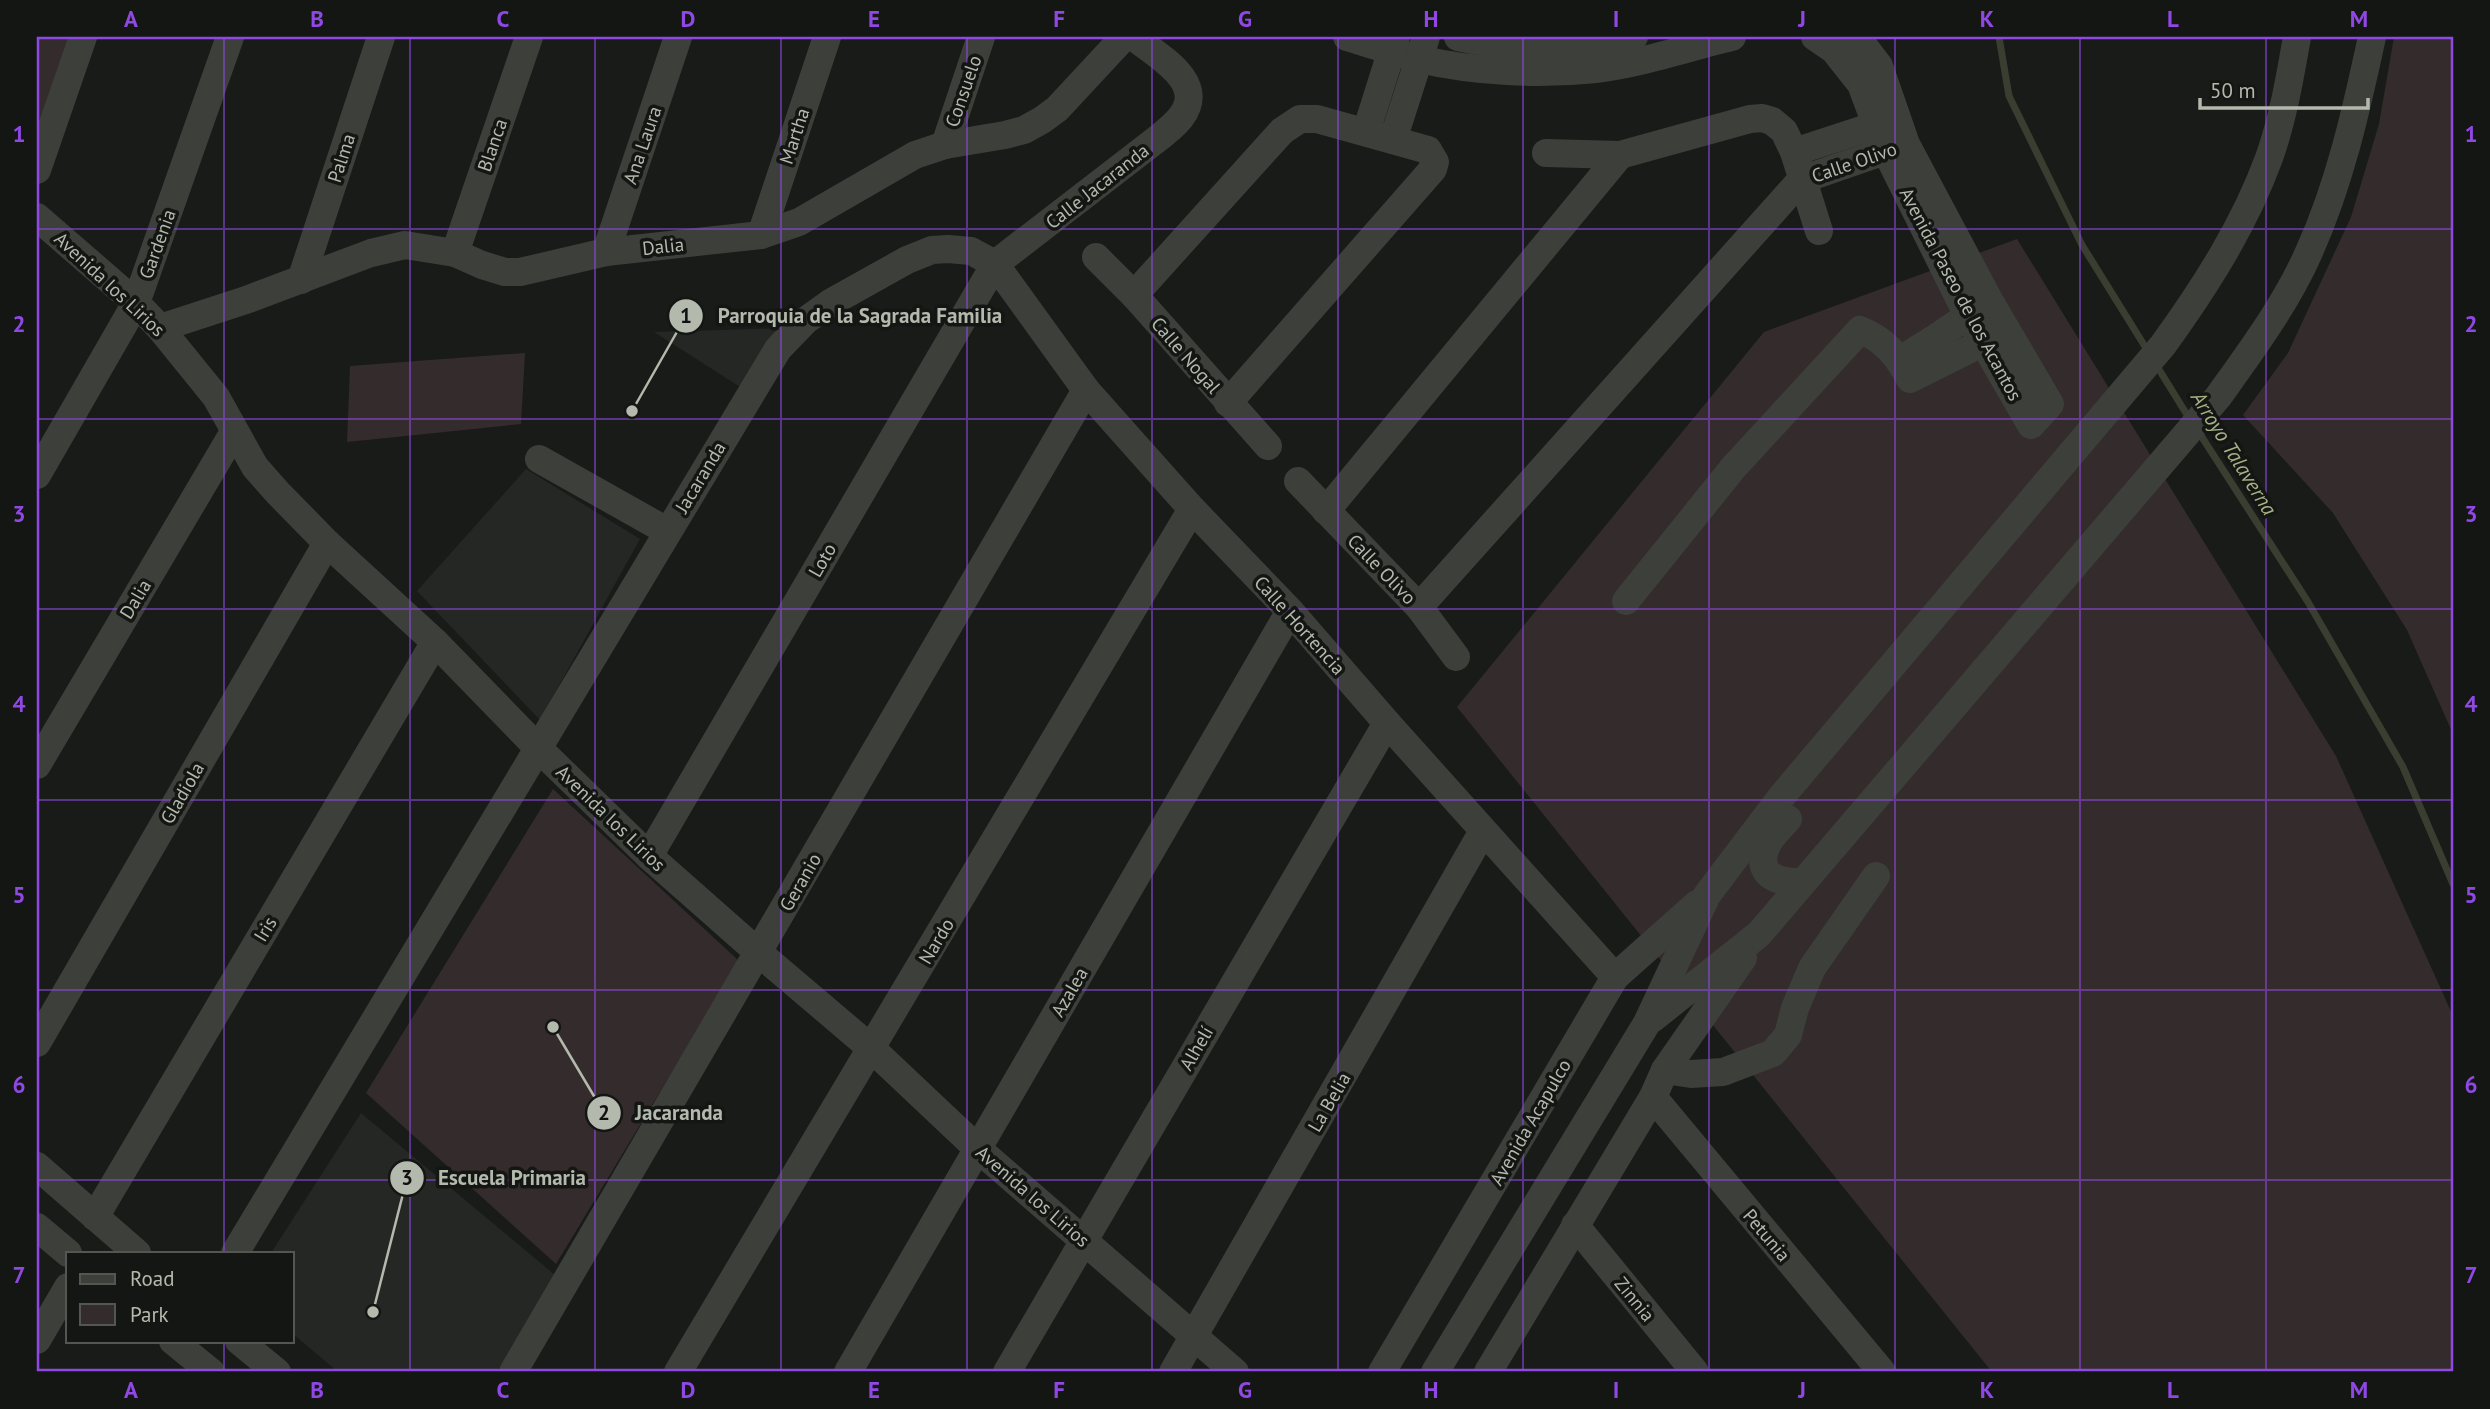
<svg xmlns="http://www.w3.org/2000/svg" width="2490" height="1409" viewBox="0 0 2490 1409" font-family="'PT Sans',sans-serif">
  <rect width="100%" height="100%" fill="#191b19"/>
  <g fill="#252725">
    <polygon points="790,328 748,392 654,332"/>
    <polygon points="526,469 640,539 540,720 417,591"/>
    <polygon points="361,1113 555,1275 497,1372 338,1372 292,1333 292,1253 271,1253"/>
  </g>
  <g fill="#342b2c">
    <polygon points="37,37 76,37 37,163"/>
    <polygon points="2394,37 2453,37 2453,734 2407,630 2333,513 2243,415 2288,353 2351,217 2379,124"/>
    <polygon points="2017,239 2336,756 2453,1016 2453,1372 1992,1372 1457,707 1764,332"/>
    <polygon points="525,353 521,424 347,442 350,366"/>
    <polygon points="553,789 739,961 556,1264 366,1093"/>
  </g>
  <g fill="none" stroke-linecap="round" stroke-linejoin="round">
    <g stroke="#3a3e30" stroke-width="7">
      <polyline points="1999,37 2009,96 2082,245 2149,353"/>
      <polyline points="2155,363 2189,418"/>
      <polyline points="2198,431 2308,602 2403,767 2453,884"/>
    </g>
    <g stroke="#3c3f3a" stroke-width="28">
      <path d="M1347,37C1371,44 1395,53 1419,59C1475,72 1539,75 1596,69C1643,63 1686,48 1732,37"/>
      <path d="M1458,37C1515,50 1578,49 1634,37"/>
      <polyline points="1815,37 1834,50 1861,84 1886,151 1968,316 2031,425 2050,404 1989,300 1906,144 1879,66 1857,37"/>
      <polyline points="1366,132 1396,37"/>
      <polyline points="1393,140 1426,37"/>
      <polyline points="945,145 981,37"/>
      <polyline points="1794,152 1895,119"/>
      <polyline points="1546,153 1620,155 1750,119 1762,118 1772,121 1784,131 1794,152 1819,231"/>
      <polyline points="37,170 83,37"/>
      <polyline points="37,217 136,303 160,328 216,397 255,467 278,493 327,543 435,642 538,748 649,856 759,953 872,1049 978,1149 1235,1372"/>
      <polyline points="761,235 827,37"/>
      <polyline points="606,252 678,37"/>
      <polyline points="455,253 529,37"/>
      <polyline points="1096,257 1134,295 1268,446"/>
      <polyline points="301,280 381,37"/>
      <polyline points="1134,295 1282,131 1300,119 1317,119 1428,150 1435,162 1433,169 1228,403"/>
      <polyline points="160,328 246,300 371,253 405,245 455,253 482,265 505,272 520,272 606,252 761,235 799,222 915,155 945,145 1005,135 1024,130 1042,120 1057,109 1124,37"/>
      <polyline points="1900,360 1934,339 1982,306"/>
      <polyline points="539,459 667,531"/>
      <polyline points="37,475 136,303 230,37"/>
      <polyline points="1298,481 1419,607 1456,657"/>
      <polyline points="1326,511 1620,155"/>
      <path d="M1626,601L1733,468L1860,330C1884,339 1898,356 1910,379L1984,342L1997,333"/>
      <polyline points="1419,607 1801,180 1902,145"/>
      <polyline points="37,765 234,432"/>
      <path d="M1788,819C1781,827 1771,836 1767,845C1753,876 1779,883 1803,882"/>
      <path d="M649,856L995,264L1161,136C1168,130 1176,124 1181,117C1208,82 1157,56 1134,37"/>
      <path d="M1652,1019L1759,934L2218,397C2251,351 2286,304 2309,252C2340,183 2356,111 2372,37"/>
      <polyline points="37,1043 327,543"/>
      <polyline points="1665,1070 1691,1074 1723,1072 1773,1053 1788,1035 1795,1008 1812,968 1876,876"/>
      <polyline points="1653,1097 1882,1372"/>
      <polyline points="37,1166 137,1253"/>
      <polyline points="95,1217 435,642"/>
      <polyline points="1575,1225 1695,1372"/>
      <polyline points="37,1227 68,1253"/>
      <polyline points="235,1253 778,349 805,321 830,303 907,260 932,250 948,249 971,251 995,264 1086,390 1192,509 1290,611 1387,723 1615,977"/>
      <polyline points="37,1340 68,1287"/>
      <polyline points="173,1341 211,1372"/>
      <polyline points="239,1341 277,1372"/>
      <polyline points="513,1372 1086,390"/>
      <polyline points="678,1372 1192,509"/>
      <polyline points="848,1372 1290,611"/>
      <polyline points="1007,1372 1387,723"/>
      <polyline points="1173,1372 1483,831"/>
      <polyline points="1382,1372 1615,977 1697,904"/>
      <path d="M1435,1372L1647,1023L1707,895L1782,796L2163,345C2205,287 2244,226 2269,158C2283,119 2290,77 2297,37"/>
      <polyline points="1488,1372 1653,1097 1665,1070 1743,958"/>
    </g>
  </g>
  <path fill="none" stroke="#8f48e3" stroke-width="2" stroke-opacity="0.55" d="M224,37V1253M410,37V1372M595,37V1372M781,37V1372M967,37V1372M1152,37V1372M1338,37V1372M1523,37V1372M1709,37V1372M1895,37V1372M2080,37V1372M2266,37V1372M37,229H2453M37,419H2453M37,609H2453M37,800H2453M37,990H2453M37,1180H2453M224,1341V1372"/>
  <g text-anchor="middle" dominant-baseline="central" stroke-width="7" stroke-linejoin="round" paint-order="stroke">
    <g font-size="19" fill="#b3b9ac" stroke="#141614">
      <text transform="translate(963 91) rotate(-71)">Consuelo</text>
      <text transform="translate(794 136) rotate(-72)">Martha</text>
      <text transform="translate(492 145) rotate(-71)">Blanca</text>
      <text transform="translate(642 145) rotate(-71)">Ana Laura</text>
      <text transform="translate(341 158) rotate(-72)">Palma</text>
      <text transform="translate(1854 162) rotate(-19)">Calle Olivo</text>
      <text transform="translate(1097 186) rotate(-38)">Calle Jacaranda</text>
      <text transform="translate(157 244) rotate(-70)">Gardenia</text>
      <text transform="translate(663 246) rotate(-6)">Dalia</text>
      <text transform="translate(110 284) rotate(43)">Avenida los Lirios</text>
      <text transform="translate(1961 294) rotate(62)">Avenida Paseo de los Acantos</text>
      <text transform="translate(1186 355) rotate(49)">Calle Nogal</text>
      <text transform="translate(700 477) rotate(-59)">Jacaranda</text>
      <text transform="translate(822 560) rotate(-60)">Loto</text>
      <text transform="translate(1382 569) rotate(46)">Calle Olivo</text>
      <text transform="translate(135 599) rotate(-59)">Dalia</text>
      <text transform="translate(1300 625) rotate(48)">Calle Hortencia</text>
      <text transform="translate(182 793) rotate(-60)">Gladiola</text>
      <text transform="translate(611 818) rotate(44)">Avenida los Lirios</text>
      <text transform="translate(800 882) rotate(-60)">Geranio</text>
      <text transform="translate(265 929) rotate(-59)">Iris</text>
      <text transform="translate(936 941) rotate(-59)">Nardo</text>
      <text transform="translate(1069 992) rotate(-60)">Azalea</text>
      <text transform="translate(1196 1048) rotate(-60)">Alhelí</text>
      <text transform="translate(1329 1102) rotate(-60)">La Belia</text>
      <text transform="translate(1530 1122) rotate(-60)">Avenida Acapulco</text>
      <text transform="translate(1033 1196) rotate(41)">Avenida los Lirios</text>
      <text transform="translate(1767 1235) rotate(50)">Petunia</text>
      <text transform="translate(1635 1299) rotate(51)">Zinnia</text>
    </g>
    <g font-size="21" font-style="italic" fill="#a6b186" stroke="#141614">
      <text transform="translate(2234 453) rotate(58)">Arroyo Talaverna</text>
    </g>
  </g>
  <path fill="none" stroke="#b3b9ac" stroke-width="2.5" d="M632 411L686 316M553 1027L604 1113M373 1312L407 1178"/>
  <g fill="#b3b9ac" stroke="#141614" stroke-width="2.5">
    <circle cx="632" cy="411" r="7"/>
    <circle cx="553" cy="1027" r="7"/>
    <circle cx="373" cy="1312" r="7"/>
    <circle cx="686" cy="316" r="18"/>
    <circle cx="604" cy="1113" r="18"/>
    <circle cx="407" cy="1178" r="18"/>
  </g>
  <g font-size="21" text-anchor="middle" font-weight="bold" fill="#111">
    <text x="686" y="323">1</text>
    <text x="604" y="1120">2</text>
    <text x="407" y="1185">3</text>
  </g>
  <g font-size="21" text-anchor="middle" font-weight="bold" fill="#b3b9ac" stroke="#141614" stroke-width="7" stroke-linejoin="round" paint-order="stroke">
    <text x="860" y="323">Parroquia de la Sagrada Familia</text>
    <text x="679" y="1120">Jacaranda</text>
    <text x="512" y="1185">Escuela Primaria</text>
  </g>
  <rect width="2490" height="1409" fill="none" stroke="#141614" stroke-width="77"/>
  <rect x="66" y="1252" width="228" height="91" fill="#141614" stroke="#545751" stroke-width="2"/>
  <rect x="80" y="1274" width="35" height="10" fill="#3c3f3a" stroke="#545751" stroke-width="2"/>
  <text x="130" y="1286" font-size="21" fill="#b3b9ac">Road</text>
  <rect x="80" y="1304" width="35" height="21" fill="#342b2c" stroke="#545751" stroke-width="2"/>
  <text x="130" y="1322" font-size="21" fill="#b3b9ac">Park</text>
  <path d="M2200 98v10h168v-10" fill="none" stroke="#b3b9ac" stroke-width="3.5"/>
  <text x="2210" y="98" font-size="21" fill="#b3b9ac" stroke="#141614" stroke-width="5" paint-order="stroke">50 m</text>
  <rect x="38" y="38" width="2414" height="1332" fill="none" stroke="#8f48e3" stroke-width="2.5"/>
  <g font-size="23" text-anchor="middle" font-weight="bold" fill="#8f48e3">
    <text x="131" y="27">A</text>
    <text x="317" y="27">B</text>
    <text x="503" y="27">C</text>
    <text x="688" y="27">D</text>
    <text x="874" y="27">E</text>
    <text x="1059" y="27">F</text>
    <text x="1245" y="27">G</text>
    <text x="1431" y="27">H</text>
    <text x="1616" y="27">I</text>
    <text x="1802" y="27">J</text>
    <text x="1987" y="27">K</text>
    <text x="2173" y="27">L</text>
    <text x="2359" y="27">M</text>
    <text x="19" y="142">1</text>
    <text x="2471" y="142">1</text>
    <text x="19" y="332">2</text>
    <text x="2471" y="332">2</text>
    <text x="19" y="522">3</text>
    <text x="2471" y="522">3</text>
    <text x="19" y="712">4</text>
    <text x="2471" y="712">4</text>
    <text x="19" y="903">5</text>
    <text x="2471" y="903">5</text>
    <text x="19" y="1093">6</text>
    <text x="2471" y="1093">6</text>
    <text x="19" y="1283">7</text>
    <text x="2471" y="1283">7</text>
    <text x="131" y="1398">A</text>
    <text x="317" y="1398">B</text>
    <text x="503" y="1398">C</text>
    <text x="688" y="1398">D</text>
    <text x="874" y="1398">E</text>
    <text x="1059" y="1398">F</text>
    <text x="1245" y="1398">G</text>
    <text x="1431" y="1398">H</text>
    <text x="1616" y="1398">I</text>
    <text x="1802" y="1398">J</text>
    <text x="1987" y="1398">K</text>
    <text x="2173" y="1398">L</text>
    <text x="2359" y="1398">M</text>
  </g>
</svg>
